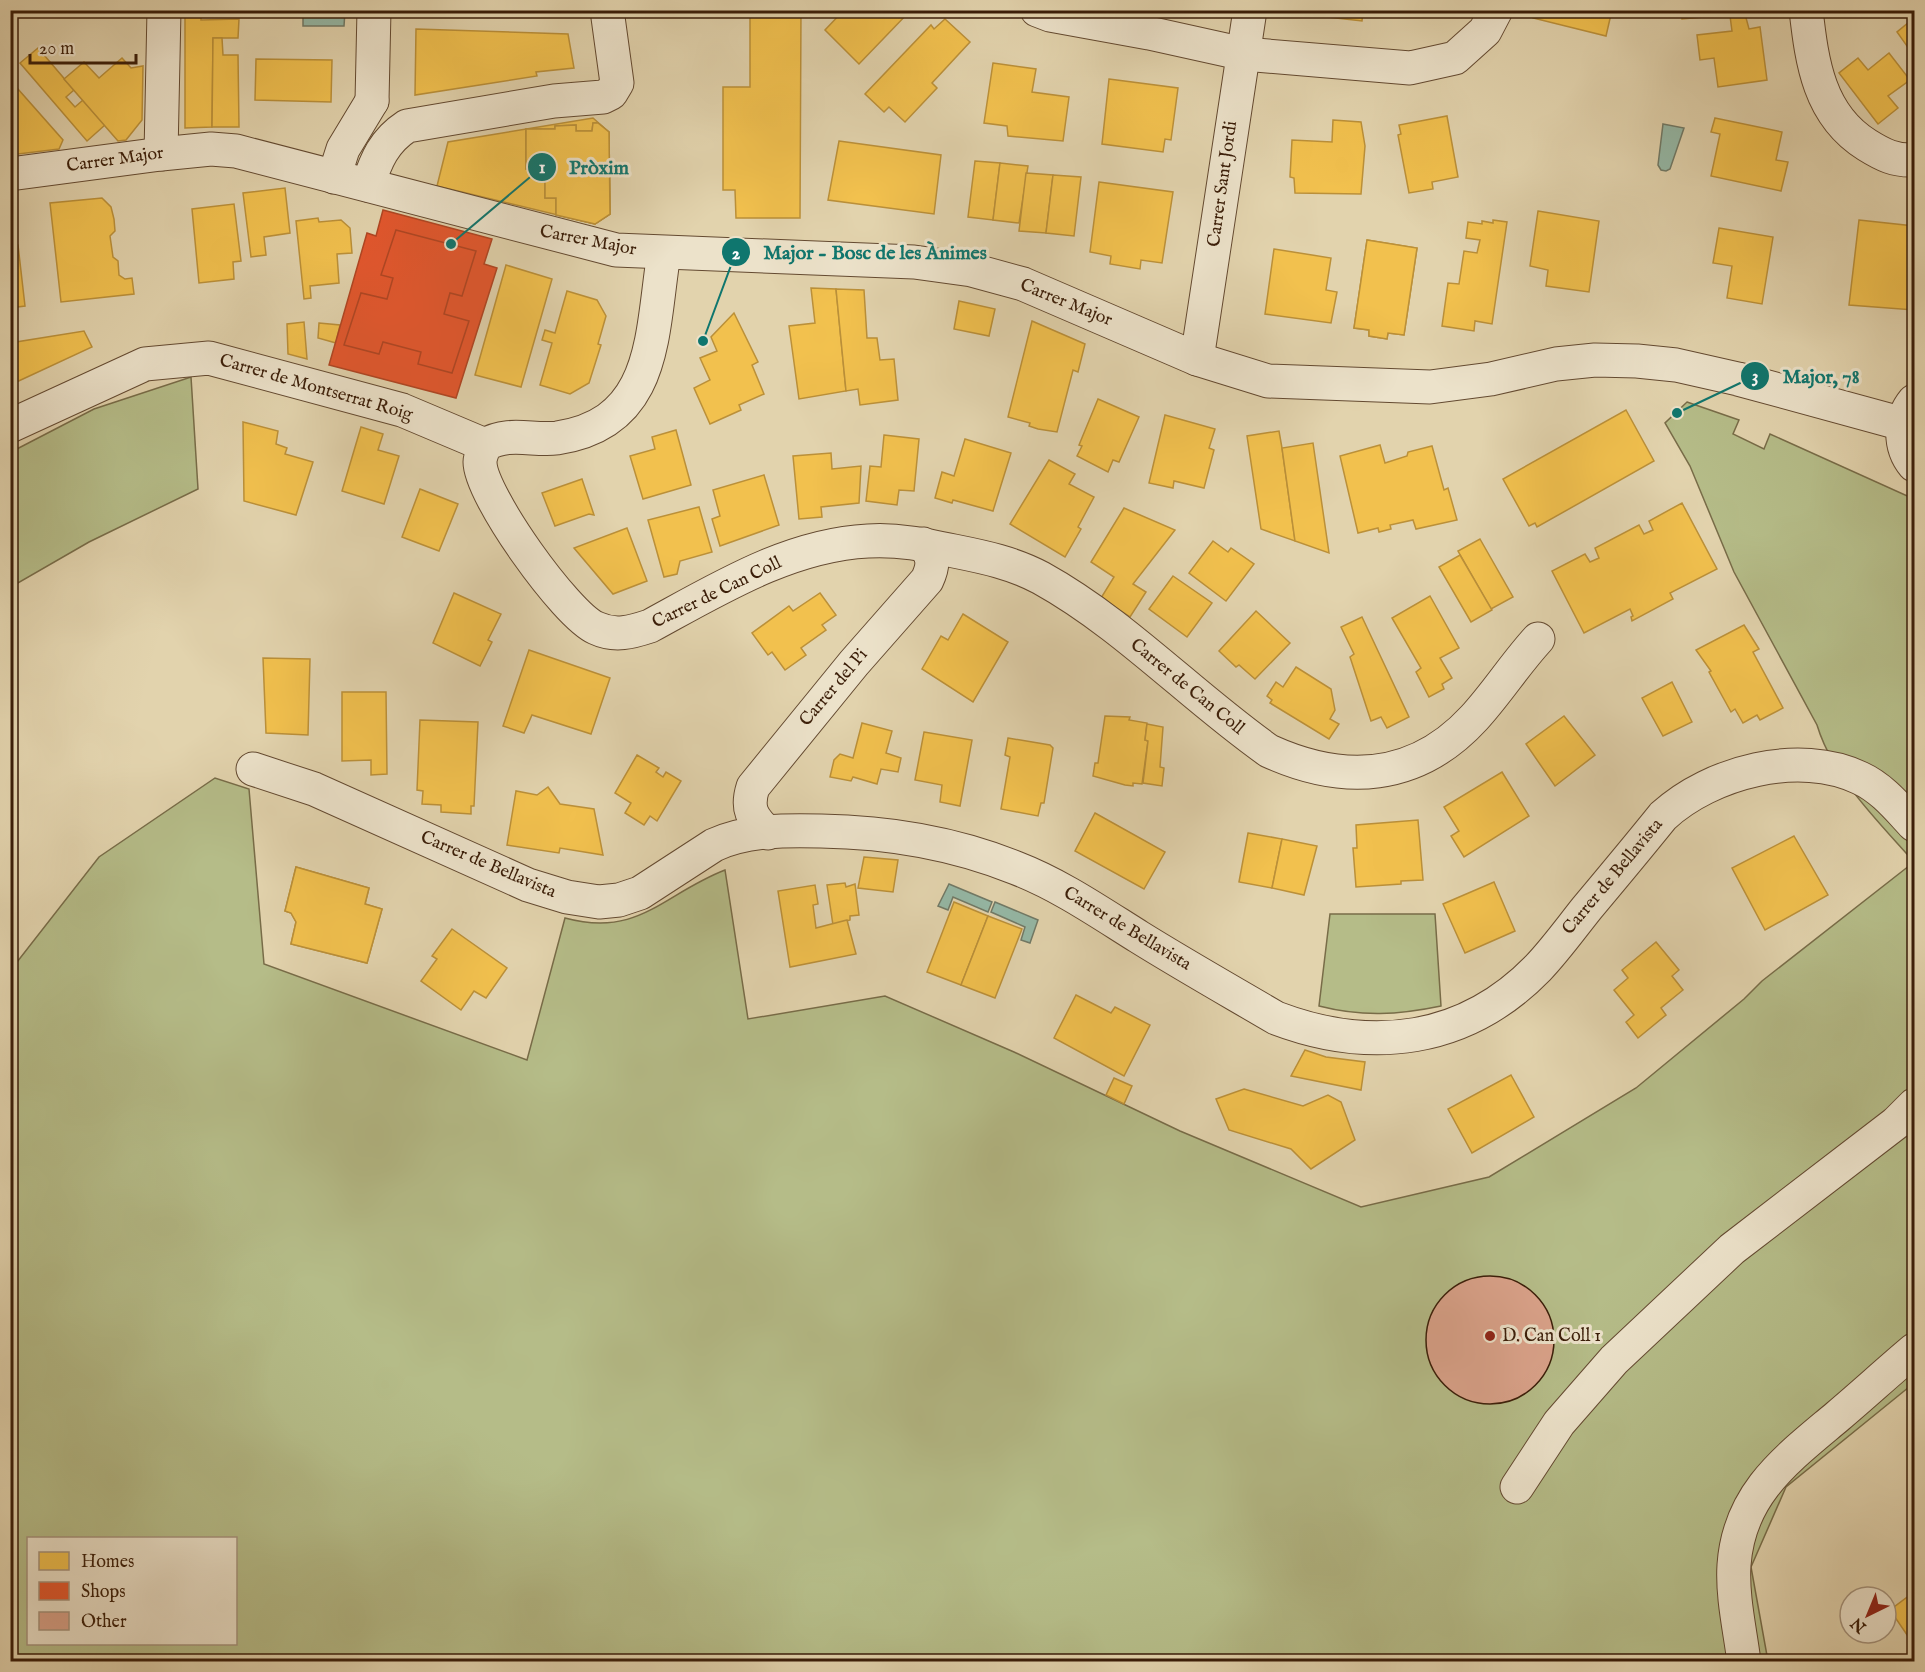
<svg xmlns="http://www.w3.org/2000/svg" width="1925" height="1672" viewBox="0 0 1925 1672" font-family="'IM FELL English',serif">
  <rect width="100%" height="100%" fill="#e2d3ad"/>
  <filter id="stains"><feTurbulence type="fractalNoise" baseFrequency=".00333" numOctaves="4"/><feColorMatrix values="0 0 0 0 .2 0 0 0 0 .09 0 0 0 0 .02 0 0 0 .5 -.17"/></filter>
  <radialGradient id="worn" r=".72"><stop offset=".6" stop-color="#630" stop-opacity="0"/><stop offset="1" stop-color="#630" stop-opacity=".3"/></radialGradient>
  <g fill="#b5bc88" stroke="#786c48" stroke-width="1.5" fill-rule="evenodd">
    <polygon points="191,377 198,489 89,542 11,587 11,452 94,409"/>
    <path d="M1687,402L1739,420L1733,434L1764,449L1770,434L1914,499V1383L1786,1487L1751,1567L1768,1661H11L10,971L99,857L215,778L249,789L264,964L527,1060L565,918C639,938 663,894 725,870L748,1019L885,996L1014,1052L1180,1131L1361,1207L1489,1177L1636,1088L1744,999L1762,981L1914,862C1878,821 1833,778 1817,725L1734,572L1690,466L1665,423ZM28,1538H236V1644H28Z"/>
    <path d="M1330,914H1435L1441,1006C1398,1015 1362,1017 1319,1006Z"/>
  </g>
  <g fill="#95b8a6" stroke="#717a67" stroke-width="1.5">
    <polygon points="303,11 345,11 344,26 303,26"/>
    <polygon points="1663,124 1684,128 1670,169 1666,171 1661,170 1658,165"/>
    <polygon points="949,884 992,902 988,912 953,897 948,910 938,906"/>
    <polygon points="995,902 1038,920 1030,943 1021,940 1025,927 991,912"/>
  </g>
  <g fill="#f2c14e" stroke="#bb9039" stroke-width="1.5" fill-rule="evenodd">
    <polygon points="185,10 201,10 201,20 239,19 238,38 213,38 212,127 185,128"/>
    <polygon points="750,10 801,10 800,218 736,218 735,190 723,190 723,87 750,87"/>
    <polygon points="844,10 909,10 910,11 859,64 825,30"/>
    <polygon points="1292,10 1363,10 1362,21 1292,13"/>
    <polygon points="1535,10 1612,10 1606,36 1533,18"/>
    <polygon points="1682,10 1739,10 1739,14 1682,19"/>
    <polygon points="1745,14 1749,29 1760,27 1767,80 1718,87 1714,58 1700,60 1697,35 1732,31 1730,16"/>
    <polygon points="1914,18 1914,56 1897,32"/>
    <polygon points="945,19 970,42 932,83 937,88 905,122 889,107 884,112 865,94 931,25 934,29"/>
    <polygon points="416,29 568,34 574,68 536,72 537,76 415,95"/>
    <polygon points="213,38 222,38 223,55 238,55 239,127 212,127"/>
    <polygon points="38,48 74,90 66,97 75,107 83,100 105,125 87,141 20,63"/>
    <polygon points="1889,53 1910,80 1888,96 1898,108 1878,124 1839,73 1858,58 1868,70"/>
    <polygon points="122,58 131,68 143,66 142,120 126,140 118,141 64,79 84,62 99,78"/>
    <polygon points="256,59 332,60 331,102 255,100"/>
    <polygon points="993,63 1036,69 1032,92 1069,97 1063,141 1008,136 1007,126 984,123"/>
    <polygon points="1109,79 1178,88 1171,140 1165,139 1163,152 1102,144"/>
    <polygon points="10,80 63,140 59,149 10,155"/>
    <polygon points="1447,116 1458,177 1432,182 1433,189 1409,193 1398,135 1401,134 1399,125"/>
    <polygon points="593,118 609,132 610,214 595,224 437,186 448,142"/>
    <polygon points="1715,118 1782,132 1776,160 1788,162 1781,191 1711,176 1720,134 1711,132"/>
    <polygon points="1333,120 1361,122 1365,146 1361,194 1295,193 1294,178 1290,177 1292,140 1332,142"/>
    <polygon points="593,123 598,123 609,132 610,214 595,224 556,215 556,198 545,198 545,168 526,169 526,129 555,129 555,126 576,125 576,131 592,131"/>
    <polygon points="593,123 598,123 609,132 610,214 595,224 556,215 556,198 545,198 545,168 526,169 526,129 555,129 555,126 576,125 576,131 592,131"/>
    <polygon points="839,141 941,155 934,214 828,200"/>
    <polygon points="975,161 1000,163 993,220 968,217"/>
    <polygon points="1000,163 1028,166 1019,223 993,220"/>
    <polygon points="1026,173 1053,175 1046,233 1019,231"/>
    <polygon points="1053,175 1081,177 1074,236 1046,233"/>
    <polygon points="1099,182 1173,192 1162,263 1141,260 1140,269 1110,264 1111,256 1090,252"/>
    <polygon points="285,188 290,233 264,237 266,255 251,257 243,193"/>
    <polygon points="102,198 111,207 114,219 115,231 110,236 113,257 118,261 119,275 125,279 132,278 134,294 61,302 50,203"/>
    <polygon points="234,204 241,261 233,262 234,279 199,283 192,209"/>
    <polygon points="1538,211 1599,221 1589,292 1546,286 1548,270 1530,266"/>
    <polygon points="318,218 319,222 341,220 350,228 352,253 337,254 339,283 310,286 311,298 304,299 296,221"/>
    <polygon points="1493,220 1507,222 1492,324 1475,321 1474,331 1442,326 1448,283 1459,284 1464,251 1477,253 1480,240 1466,238 1468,222 1482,224 1482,221 1493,223"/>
    <polygon points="1859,220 1914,226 1914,310 1849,305"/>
    <polygon points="1719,228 1773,237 1762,304 1727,298 1732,266 1713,263"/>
    <path d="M1367,240L1417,248L1404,335L1388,333L1387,339L1369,336V330L1354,328ZM1392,249L1411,252L1409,261L1391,258Z"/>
    <polygon points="1367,240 1417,248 1404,335 1388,333 1387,339 1369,336 1369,330 1354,328"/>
    <polygon points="18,245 25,306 10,308 10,246"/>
    <polygon points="1274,249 1331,258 1326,290 1337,292 1331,323 1265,314"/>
    <polygon points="506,265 552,279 521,387 475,375"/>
    <polygon points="811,288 836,289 846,391 799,399 789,326 815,323"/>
    <polygon points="836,289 864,290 867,338 877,338 880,360 894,359 898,400 860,405 858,389 846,391"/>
    <polygon points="567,291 597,300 606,316 598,344 601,345 589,383 570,394 540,385 552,343 542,340 545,330 555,333"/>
    <polygon points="959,301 995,309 989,336 954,329"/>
    <polygon points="734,313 758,362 752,365 764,394 739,405 741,410 710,424 694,388 710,380 700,358 717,351 711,337"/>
    <polygon points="1032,321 1085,344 1078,372 1073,370 1057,432 1038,429 1029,426 1030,423 1008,417"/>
    <polygon points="304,322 307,359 288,354 287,324"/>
    <polygon points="319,323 340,325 336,343 318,338"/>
    <polygon points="84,331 92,347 10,385 10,343"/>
    <polygon points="1098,399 1139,417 1119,462 1113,460 1108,472 1077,456 1082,446 1079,445"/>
    <polygon points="1626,410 1654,461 1537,527 1535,523 1529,526 1503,479"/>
    <polygon points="1165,415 1215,429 1209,448 1214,450 1204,488 1174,481 1173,488 1149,483"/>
    <polygon points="243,422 278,431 276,444 287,448 285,454 313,462 296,515 244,501"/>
    <polygon points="361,427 383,434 378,450 399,456 384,504 342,491"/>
    <polygon points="676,430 691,485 643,499 630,456 655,449 652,437"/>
    <polygon points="1279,431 1282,448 1295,541 1261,529 1247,436"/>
    <polygon points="884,435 919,439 914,491 899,490 897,505 866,501 870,466 881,467"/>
    <polygon points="965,439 1011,453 993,511 953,500 952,503 935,498 942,472 954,476"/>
    <polygon points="1313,443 1329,553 1295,541 1282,448"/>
    <polygon points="1380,445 1385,463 1407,456 1408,452 1432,446 1444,490 1448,488 1457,520 1416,529 1413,520 1390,525 1391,529 1379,532 1378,528 1358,533 1340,456"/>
    <polygon points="831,453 832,469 861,466 859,503 821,507 822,517 799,519 793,456"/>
    <polygon points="1049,460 1075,474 1069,484 1094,497 1078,527 1081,529 1065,557 1010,524"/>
    <polygon points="764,475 779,525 720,546 712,519 720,516 713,490"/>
    <polygon points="582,479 594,515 589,514 555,526 542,493"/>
    <polygon points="420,489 458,504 439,551 402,537"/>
    <polygon points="1682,503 1717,569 1670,593 1673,599 1632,621 1631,617 1633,616 1630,609 1584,633 1552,571 1585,554 1590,562 1599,558 1595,548 1639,525 1644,534 1653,530 1649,521"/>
    <polygon points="699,507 712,552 680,561 677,574 664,577 648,520"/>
    <polygon points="1124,508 1175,530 1133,584 1146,592 1130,617 1101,598 1114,577 1091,562"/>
    <polygon points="627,528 647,581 613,594 574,548"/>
    <polygon points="1480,539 1513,597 1491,609 1458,551"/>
    <polygon points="1213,541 1228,552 1231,548 1254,564 1226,601 1189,573"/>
    <polygon points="1460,555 1492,610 1471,622 1439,567"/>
    <polygon points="1173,576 1212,603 1187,637 1149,609"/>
    <polygon points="454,593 501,614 488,640 492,642 480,666 433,643"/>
    <polygon points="820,593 836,615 822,625 826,630 801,648 806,655 785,670 772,652 768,655 752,633 789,606 793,611"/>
    <polygon points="1430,596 1459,648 1440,658 1452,678 1442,684 1444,689 1429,697 1416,672 1421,668 1392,618"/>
    <polygon points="1256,611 1290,643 1255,679 1239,665 1236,667 1219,651"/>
    <polygon points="963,614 1008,642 973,702 922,669 941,636 948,640"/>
    <polygon points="1362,617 1409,717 1387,728 1381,717 1371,721 1350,657 1354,654 1341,627"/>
    <polygon points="1744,625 1759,649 1753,652 1783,708 1760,720 1757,715 1743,723 1735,709 1731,712 1709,672 1711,671 1696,650"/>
    <polygon points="529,650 610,678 591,734 532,715 524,733 503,726"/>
    <polygon points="263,658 310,659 308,735 266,733"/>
    <polygon points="1296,667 1331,689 1335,710 1330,719 1339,724 1329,739 1270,703 1272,700 1267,696 1276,682 1283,687"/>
    <polygon points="1672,682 1692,722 1663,736 1642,698"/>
    <polygon points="342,692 386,692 387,774 371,775 371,760 342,761"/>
    <polygon points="1105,716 1130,717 1129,720 1147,723 1145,740 1148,741 1142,784 1133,783 1133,786 1125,785 1093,776 1095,763 1098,763"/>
    <polygon points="1564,716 1595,755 1555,786 1526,744"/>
    <polygon points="420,720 478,722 474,806 471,806 471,814 441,812 441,805 422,804 423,791 417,790"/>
    <polygon points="862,723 892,731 886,753 901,758 898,772 881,769 877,784 853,777 851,781 830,777 834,760 840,754 853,758"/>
    <polygon points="1147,724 1163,727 1160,767 1164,768 1162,786 1143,783 1148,741 1145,740"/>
    <polygon points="924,732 972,740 960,806 940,802 942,785 915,780"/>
    <polygon points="1008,738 1050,745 1053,748 1044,803 1041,803 1038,816 1001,809 1010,757 1005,755"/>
    <polygon points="637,755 659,768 656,772 663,777 666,772 681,781 657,821 650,816 644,825 625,813 631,803 615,793"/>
    <polygon points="1502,772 1529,816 1464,857 1451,836 1459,831 1444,807"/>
    <polygon points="548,787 560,804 594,809 603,855 560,848 559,853 507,845 516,791 537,795"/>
    <polygon points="1095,813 1165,852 1144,889 1075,851"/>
    <polygon points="1418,820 1423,880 1401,881 1401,884 1356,887 1353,848 1357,848 1356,825"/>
    <polygon points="1248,833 1282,839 1272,888 1239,882"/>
    <polygon points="1794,836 1828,895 1765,930 1732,868"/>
    <polygon points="1282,839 1317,846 1304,895 1272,888"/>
    <polygon points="864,857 898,860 893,892 858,888"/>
    <path d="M296,867L369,888L365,904L382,909L367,963L291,944L296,922L291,913L285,911ZM324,885L362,895L356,920L317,908Z"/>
    <polygon points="296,867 369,888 365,904 382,909 367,963 291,944 296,922 291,913 285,911"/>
    <polygon points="1494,882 1515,931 1465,953 1443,904"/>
    <polygon points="845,883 846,887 855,884 859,915 850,916 850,920 833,925 827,885"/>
    <polygon points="815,885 818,904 813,905 816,928 847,920 856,954 790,967 778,891"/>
    <polygon points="954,902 988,916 961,985 927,972"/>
    <polygon points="988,916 1022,929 995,998 961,985"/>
    <polygon points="452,929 507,968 486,998 474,991 461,1010 421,981 437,959 432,956"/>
    <polygon points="1656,942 1679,970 1672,976 1683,990 1661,1008 1666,1015 1638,1038 1626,1022 1634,1015 1614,990 1628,978 1622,970"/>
    <polygon points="1076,995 1111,1013 1115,1007 1150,1025 1124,1076 1054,1038"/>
    <polygon points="1305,1050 1326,1057 1365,1062 1361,1090 1291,1076"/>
    <polygon points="1511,1075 1534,1117 1472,1153 1448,1109"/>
    <polygon points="1114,1078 1132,1086 1124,1104 1106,1095"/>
    <polygon points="1244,1089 1303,1106 1328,1095 1341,1102 1355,1140 1311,1169 1291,1149 1229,1130 1216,1099"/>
    <polygon points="1914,1592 1914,1645 1890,1610"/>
  </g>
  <g fill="#e4572e" stroke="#b14623" stroke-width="1.5">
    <polygon points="383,210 492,239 484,264 497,268 456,398 329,365 367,233 376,236"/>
    <polygon points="396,230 476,251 462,296 450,293 444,314 469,321 452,373 418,364 421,352 383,342 379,354 344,345 361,293 387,299 393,278 381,275"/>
  </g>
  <circle fill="#daa28a" stroke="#3a1d08" stroke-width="1.5" cx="1490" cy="1340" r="64"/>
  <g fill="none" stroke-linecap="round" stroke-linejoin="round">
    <g stroke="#644a31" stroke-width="35">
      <g id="minor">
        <polyline points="1037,10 1050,15 1149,33 1244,54 1410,68 1455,58 1485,31 1496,10"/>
        <path d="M1806,10C1812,63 1819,115 1867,145C1883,155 1895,161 1914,160"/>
        <polyline points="372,101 374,10"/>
        <polyline points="161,154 164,10"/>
        <polyline points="10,174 161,154 211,149 236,151 616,250 914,262 972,270 1023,284 1197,359 1268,381 1430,387 1491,379 1556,364 1595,360 1637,361 1676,365 1738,379 1903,424"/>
        <polyline points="334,177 343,149 372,101"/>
        <path d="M368,185C376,160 384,141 407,126L554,101L603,97L611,93L617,83L607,10"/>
        <path d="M664,253C651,333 658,423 557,438C533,441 508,431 485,445C483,450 480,457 480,462C480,495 566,615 596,628C615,637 632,632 650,626C718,589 789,545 868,541C898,539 926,545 954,551C984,557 1013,563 1041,578C1124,624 1191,696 1269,751C1344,785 1416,781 1474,718C1497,693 1515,664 1538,639"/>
        <polyline points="1197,359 1250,10"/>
        <path d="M1914,401C1899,419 1899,447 1914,465"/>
        <polyline points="10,426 145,364 209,358 402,410 485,445"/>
        <path d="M253,769L314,789L528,885L567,897L599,902L619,900L640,893L714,845C746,830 786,830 821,831C888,832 954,843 1016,868C1060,885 1099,912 1139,937C1184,965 1230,991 1276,1018C1371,1054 1465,1043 1538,968C1556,949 1571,928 1587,908C1613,877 1638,847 1663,816C1711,772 1799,749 1860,778C1882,788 1898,808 1914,825"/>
        <path d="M768,833C752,818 746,809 753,787L854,663L927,580C934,565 934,557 923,544"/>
        <polyline points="1517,1487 1559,1423 1614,1360 1732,1249 1896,1123 1914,1105"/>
        <path d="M1744,1662C1740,1630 1732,1597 1734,1565C1739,1493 1787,1459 1838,1416C1864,1394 1889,1371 1914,1350"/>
      </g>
    </g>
    <use href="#minor" stroke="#ece2ca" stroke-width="33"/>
  </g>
  <circle fill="#8f2418" stroke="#ece2ca" stroke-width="2" cx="1490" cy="1336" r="6"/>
  <g text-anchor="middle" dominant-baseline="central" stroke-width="6" stroke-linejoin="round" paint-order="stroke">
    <g font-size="18" fill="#3a1d08" stroke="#ece2ca">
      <text transform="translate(115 160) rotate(-8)">Carrer Major</text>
      <text transform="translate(1223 184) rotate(-82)">Carrer Sant Jordi</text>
      <text transform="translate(588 241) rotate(11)">Carrer Major</text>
      <text transform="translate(1066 303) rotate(22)">Carrer Major</text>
      <text transform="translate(316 388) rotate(16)">Carrer de Montserrat Roig</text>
      <text transform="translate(717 593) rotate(-26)">Carrer de Can Coll</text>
      <text transform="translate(1187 687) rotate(39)">Carrer de Can Coll</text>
      <text transform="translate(834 688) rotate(-50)">Carrer del Pi</text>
      <text transform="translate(488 865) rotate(23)">Carrer de Bellavista</text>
      <text transform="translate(1613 877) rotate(-50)">Carrer de Bellavista</text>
      <text transform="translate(1127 929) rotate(31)">Carrer de Bellavista</text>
    </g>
    <g font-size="18" fill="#3a1d08" stroke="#ece2ca" text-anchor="start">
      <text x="1502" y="1336">D. Can Coll 1</text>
    </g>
  </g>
  <path fill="none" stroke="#0f766e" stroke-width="2" d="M451 244L542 167M703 341L736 252M1677 413L1755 376"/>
  <g fill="#0f766e" stroke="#ece2ca" stroke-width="2">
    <circle cx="451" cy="244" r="6"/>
    <circle cx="703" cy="341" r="6"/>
    <circle cx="1677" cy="413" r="6"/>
    <circle cx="542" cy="167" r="15"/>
    <circle cx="736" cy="252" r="15"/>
    <circle cx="1755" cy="376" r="15"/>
  </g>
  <g font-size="18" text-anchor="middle" font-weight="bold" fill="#fff">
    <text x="542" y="173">1</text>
    <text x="736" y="259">2</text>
    <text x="1755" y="382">3</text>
  </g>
  <g font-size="20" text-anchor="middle" font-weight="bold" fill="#0f766e" stroke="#ece2ca" stroke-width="6" stroke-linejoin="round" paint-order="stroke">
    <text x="599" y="174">Pròxim</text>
    <text x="875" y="259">Major - Bosc de les Ànimes</text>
    <text x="1821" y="383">Major, 78</text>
  </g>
  <rect width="1925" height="1672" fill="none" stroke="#e2d3ad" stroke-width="36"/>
  <rect x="12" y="12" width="1901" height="1648" fill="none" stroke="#3a1d08" stroke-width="3"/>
  <rect x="18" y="18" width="1889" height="1636" fill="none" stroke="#3a1d08" stroke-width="1.5"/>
  <rect x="27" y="1537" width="210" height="108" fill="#ece2ca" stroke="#a5937c" stroke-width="1.5"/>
  <rect x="39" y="1552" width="30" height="18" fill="#f2c14e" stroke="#a5937c" stroke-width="1.5"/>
  <text x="81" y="1567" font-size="18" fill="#3a1d08">Homes</text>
  <rect x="39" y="1582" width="30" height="18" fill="#e4572e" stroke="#a5937c" stroke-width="1.5"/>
  <text x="81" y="1597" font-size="18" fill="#3a1d08">Shops</text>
  <rect x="39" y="1612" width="30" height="18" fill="#daa28a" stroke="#a5937c" stroke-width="1.5"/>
  <text x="81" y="1627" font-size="18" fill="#3a1d08">Other</text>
  <g transform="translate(1868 1615) rotate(223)"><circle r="28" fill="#ece2ca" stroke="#a5937c" stroke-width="1.5"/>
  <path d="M0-4.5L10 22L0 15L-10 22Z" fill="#8f2418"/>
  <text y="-9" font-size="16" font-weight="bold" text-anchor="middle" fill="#3a1d08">N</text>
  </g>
  <path d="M30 54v9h106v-9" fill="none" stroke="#3a1d08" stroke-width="3"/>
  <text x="39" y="54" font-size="18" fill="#3a1d08" stroke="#ece2ca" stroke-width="4.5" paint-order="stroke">20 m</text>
  <rect width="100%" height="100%" filter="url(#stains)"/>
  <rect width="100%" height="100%" fill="url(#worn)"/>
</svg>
